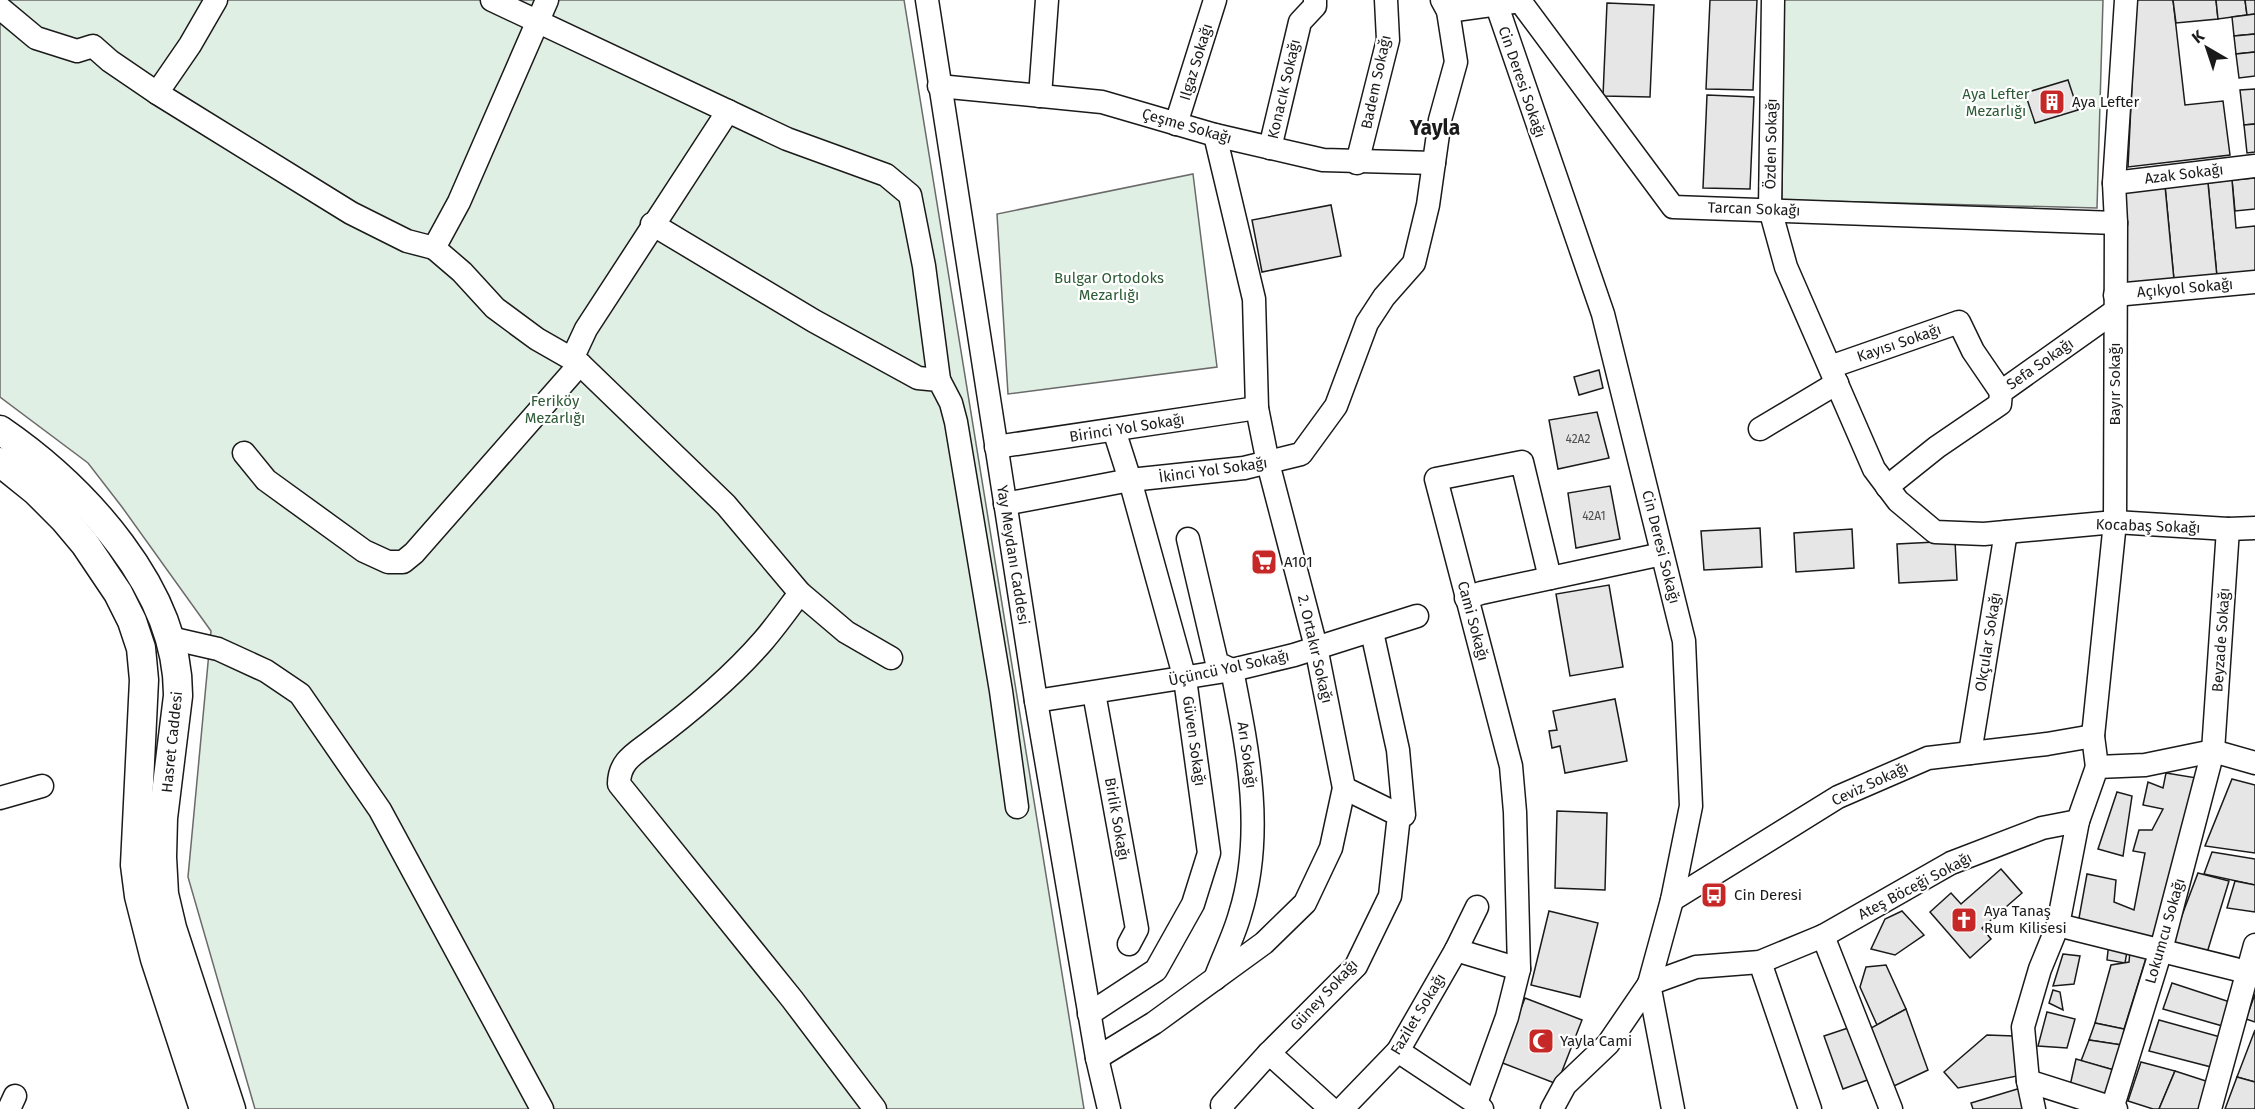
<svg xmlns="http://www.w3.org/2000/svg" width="2255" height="1109" viewBox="0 0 2255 1109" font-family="'Fira Sans',sans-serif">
  <rect width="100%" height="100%" fill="#fff"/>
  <g fill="#e0efe3" stroke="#6a6a6a" stroke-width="1.5">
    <polygon points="0,0 904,0 1084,1109 255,1109 188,877 211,631 122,507 88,463 0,397"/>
    <polygon points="1784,0 2103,0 2097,208 1782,200"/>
    <polygon points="1193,174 1217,367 1008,394 997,214"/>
  </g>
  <g fill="#e6e6e6" stroke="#1a1a1a" stroke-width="1.5">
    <polygon points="1710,0 1757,0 1753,90 1706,89"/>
    <polygon points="2136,0 2173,0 2185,105 2223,101 2230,155 2128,167"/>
    <polygon points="2173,0 2216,0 2218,19 2176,23"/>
    <polygon points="2216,0 2245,0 2247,15 2218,19"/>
    <polygon points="2245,0 2255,0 2255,14 2247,15"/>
    <polygon points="1607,3 1654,5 1650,97 1603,96"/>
    <polygon points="2255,14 2255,34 2234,36 2232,17"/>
    <polygon points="2255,34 2255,52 2236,54 2234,36"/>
    <polygon points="2255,52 2255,76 2239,78 2236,54"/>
    <polygon points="2068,80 2078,110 2035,123 2025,93"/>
    <polygon points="2255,89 2255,124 2244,125 2240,90"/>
    <polygon points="1707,95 1754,97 1750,189 1703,188"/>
    <polygon points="2255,124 2255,152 2247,153 2244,125"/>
    <polygon points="2255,178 2255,209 2235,211 2232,180"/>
    <polygon points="2232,180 2236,228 2255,226 2255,273 2217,277 2208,183"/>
    <polygon points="2208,183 2217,277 2174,280 2165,186"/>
    <polygon points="2165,186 2174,280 2126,285 2125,190"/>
    <polygon points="1331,205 1341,256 1262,272 1252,220"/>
    <polygon points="1599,370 1603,388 1579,395 1574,377"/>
    <polygon points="1597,412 1609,458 1558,469 1549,420"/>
    <polygon points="1610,486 1620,539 1576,548 1568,493"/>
    <polygon points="1760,528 1762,567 1704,570 1701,531"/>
    <polygon points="1852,529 1854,568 1796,572 1794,533"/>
    <polygon points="1955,541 1957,580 1899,583 1897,544"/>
    <polygon points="1609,585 1623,667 1570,676 1556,594"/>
    <polygon points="1615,699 1627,761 1565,773 1560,746 1552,748 1549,731 1557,730 1553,711"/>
    <polygon points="2166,773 2197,778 2154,939 2077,929 2087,874 2116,880 2114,902 2134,910 2145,853 2133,851 2139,830 2152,830 2163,809 2143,805 2148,782 2163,788"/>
    <polygon points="2232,779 2255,785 2255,853 2205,846"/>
    <polygon points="2117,792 2132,796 2123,856 2098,849"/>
    <polygon points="1557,811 1607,813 1605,890 1555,888"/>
    <polygon points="2212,852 2255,859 2255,885 2204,874"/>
    <polygon points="2001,869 2022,893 1982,928 1991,939 1970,958 1930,912 1951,893 1961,904"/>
    <polygon points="2198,873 2229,881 2206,956 2170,947"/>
    <polygon points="2235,881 2255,885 2255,912 2227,908"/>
    <polygon points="1549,911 1598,923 1580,997 1531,985"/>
    <polygon points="1902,911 1924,935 1895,955 1871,949 1885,919"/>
    <polygon points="2109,942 2128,946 2125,963 2107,960"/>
    <polygon points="2130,951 2147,955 2124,1029 2095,1023 2111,965 2129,962"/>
    <polygon points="2063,954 2080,956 2074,984 2053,986"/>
    <polygon points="1886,965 1906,1009 1877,1025 1860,987 1866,967"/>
    <polygon points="2172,983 2233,1003 2226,1027 2163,1009"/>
    <polygon points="2053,990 2060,992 2063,1010 2049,1003"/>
    <polygon points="2255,994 2255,1022 2246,1019"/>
    <polygon points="1525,998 1582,1020 1557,1084 1500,1062"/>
    <polygon points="1906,1009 1928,1070 1894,1086 1871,1028"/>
    <polygon points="2047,1012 2075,1019 2067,1048 2038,1046"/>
    <polygon points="2159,1020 2224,1038 2215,1068 2149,1051"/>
    <polygon points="2095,1023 2124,1029 2122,1045 2089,1040"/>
    <polygon points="1851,1027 1870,1079 1843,1089 1824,1036"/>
    <polygon points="2255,1030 2255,1082 2237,1077"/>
    <polygon points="1987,1035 2014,1036 2022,1075 1958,1088 1944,1072"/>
    <polygon points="2089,1040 2122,1045 2114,1070 2081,1061"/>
    <polygon points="2076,1059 2114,1070 2107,1100 2069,1090"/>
    <polygon points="2141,1062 2175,1071 2159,1109 2153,1109 2128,1101"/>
    <polygon points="2175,1071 2209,1082 2201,1109 2159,1109"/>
    <polygon points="2237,1077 2255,1082 2255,1109 2225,1109"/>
    <polygon points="2024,1087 2028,1109 1973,1109 1971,1103"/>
  </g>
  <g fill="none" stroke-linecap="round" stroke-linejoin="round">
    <g stroke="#1a1a1a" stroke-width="25">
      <g id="minor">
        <polyline points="492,0 787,139 886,175 910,195 924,266 939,380"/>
        <polyline points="547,0 459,202 434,248 462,272 495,308 537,339 572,359"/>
        <polyline points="927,0 1036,701 1097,1058 1109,1109"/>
        <polyline points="1495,0 1603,314 1684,641 1691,806 1672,900 1649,984 1673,1109"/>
        <polyline points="1773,0 1770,209 1786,267 1874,469 1898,501 1935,532 1984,534 2115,522 2228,529 2255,528"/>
        <polyline points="0,8 36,38 77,51 93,46 110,61 157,93 190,45 216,0"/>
        <polyline points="1448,11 1520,1 1673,207 2116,223"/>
        <polyline points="939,86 1102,102 1215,135 1323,160 1434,163"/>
        <polyline points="157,93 351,213 407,241 434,248"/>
        <polyline points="1040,96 1047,0"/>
        <polyline points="1176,124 1215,0"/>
        <polyline points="1270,148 1300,22 1315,6 1315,0"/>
        <polyline points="1357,163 1388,40 1386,0"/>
        <polyline points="2114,183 2255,166"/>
        <polyline points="652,224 814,321 918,378 939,380 951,403 956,422 1001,691 1017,807"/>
        <polyline points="2115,295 2255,282"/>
        <polyline points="580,364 726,505 800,593 846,632 891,658"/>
        <polyline points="1830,367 1959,322 1973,351 2001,392"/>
        <polyline points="1760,429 1837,383"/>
        <polyline points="996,447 1257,408"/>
        <polyline points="244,453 266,480 364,551 388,562 403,562 414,553 580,364 572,359 586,329 728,111"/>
        <polyline points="1887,487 1937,447 2000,404 2001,392 2115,311"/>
        <polyline points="1005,504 1130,480 1244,468 1301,454 1336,406 1367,323 1384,297 1414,263 1428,205 1440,120 1456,62 1448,11 1442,0"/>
        <path d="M1188,539L1217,663L1232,670C1248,751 1265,833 1240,914C1234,936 1223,957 1215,979"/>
        <path d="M800,593C788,609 776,626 763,641C730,679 690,712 650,742C634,754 619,762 619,784L792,999L875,1109"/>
        <polyline points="1466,598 1481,593 1662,554"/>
        <polyline points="1372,632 1398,750 1404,815"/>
        <polyline points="170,638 218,649 266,671 300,694 380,810 542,1109"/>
        <polyline points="1094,693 1137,929 1129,944"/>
        <polyline points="1036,701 1232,670 1294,655 1417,616"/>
        <polyline points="1970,753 2006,532"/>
        <polyline points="2097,767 2093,736 2115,522 2116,223 2114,183 2126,0"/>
        <polyline points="0,798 42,786"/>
        <polyline points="1672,900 1838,797 1928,758 2047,744 2093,736"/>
        <polyline points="2058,925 2255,974"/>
        <polyline points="1823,936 1891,1109"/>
        <polyline points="1456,950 1519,969"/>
        <polyline points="1760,962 1810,1109"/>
        <polyline points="1649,984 1696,967 1760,962 1823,936 1951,863 2042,828 2078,821 2097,767 2145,765 2213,751 2255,763"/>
        <polyline points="1089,1014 1156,970 1193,904 1209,853 1185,679 1130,480 1114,430"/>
        <polyline points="1398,1051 1476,1103 1482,1109"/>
        <polyline points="1269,1053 1331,1109"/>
        <polyline points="1097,1058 1154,1023 1264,943 1305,903 1331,848 1344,788 1316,647 1268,463 1257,408 1254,299 1215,135"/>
        <polyline points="2028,1081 2116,1109"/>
        <polyline points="1476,1103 1507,1017 1519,969 1515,812 1511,766 1436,479 1522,462 1550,578"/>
        <polyline points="9,1109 15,1096"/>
        <polyline points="1223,1109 1222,1105 1269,1053 1356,966 1390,896 1399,815 1344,788"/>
        <polyline points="1342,1109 1398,1051 1456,950 1477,907"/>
        <polyline points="1552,1109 1565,1085 1608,1044 1649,984"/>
        <polyline points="2034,1109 2028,1081 2023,1027 2040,969 2058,925 2078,821"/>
        <polyline points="2112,1109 2161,950 2213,751 2228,529"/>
        <polyline points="2210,1109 2255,945"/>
      </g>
    </g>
    <g stroke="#1a1a1a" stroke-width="31">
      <g id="major">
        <path d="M0,430C83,487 179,589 178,696L163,818L162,857L164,894L172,928L231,1109"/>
        <polyline points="0,462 36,491 64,519 85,544 118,593 132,621 141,648 144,680 135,865 139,896 155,959 204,1109"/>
      </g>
    </g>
    <use href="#minor" stroke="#fff" stroke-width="22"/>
    <use href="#major" stroke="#fff" stroke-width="28"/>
  </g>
  <defs>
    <g id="building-square" transform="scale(1.35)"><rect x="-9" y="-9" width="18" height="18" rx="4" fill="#c62828" stroke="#fff"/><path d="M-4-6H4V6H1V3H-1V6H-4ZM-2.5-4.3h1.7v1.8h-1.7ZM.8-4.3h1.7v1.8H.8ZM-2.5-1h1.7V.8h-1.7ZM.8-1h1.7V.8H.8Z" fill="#fff"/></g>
    <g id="supermarket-square" transform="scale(1.35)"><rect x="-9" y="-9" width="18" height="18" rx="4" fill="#c62828" stroke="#fff"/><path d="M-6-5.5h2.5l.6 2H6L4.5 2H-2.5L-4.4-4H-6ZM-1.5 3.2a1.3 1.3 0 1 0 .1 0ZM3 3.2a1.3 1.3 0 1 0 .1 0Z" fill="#fff"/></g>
    <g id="bus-square" transform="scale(1.35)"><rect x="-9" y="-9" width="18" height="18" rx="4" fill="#c62828" stroke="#fff"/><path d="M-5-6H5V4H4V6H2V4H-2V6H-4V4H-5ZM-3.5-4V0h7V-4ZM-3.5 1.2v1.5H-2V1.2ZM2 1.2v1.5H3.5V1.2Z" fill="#fff"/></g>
    <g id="church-square" transform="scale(1.35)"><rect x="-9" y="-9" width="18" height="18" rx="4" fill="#c62828" stroke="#fff"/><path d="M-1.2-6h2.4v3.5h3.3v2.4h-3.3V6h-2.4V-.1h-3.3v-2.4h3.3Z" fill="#fff"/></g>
    <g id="mosque-square" transform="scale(1.35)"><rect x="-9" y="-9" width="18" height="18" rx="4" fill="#c62828" stroke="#fff"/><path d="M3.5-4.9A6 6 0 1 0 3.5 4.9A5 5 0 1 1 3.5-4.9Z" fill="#fff"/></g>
  </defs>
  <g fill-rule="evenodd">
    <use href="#building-square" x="2052" y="102"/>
    <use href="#supermarket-square" x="1264" y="562"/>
    <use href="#bus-square" x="1714" y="895"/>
    <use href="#church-square" x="1964" y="920"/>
    <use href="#mosque-square" x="1541" y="1041"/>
  </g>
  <g text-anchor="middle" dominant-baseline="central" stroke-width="4.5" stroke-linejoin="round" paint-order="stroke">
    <g font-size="12" fill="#4d4d4d">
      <text x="1578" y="439">42A2</text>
      <text x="1594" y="516">42A1</text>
    </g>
    <g font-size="15" fill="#1a1a1a" stroke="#fff">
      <text transform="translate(1196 62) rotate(-73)">Ilgaz Sokağı</text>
      <text transform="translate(1376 82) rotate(-78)">Badem Sokağı</text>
      <text transform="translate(1522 82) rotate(71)">Cin Deresi Sokağı</text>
      <text transform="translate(1284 89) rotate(-77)">Konacık Sokağı</text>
      <text transform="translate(1187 126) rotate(16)">Çeşme Sokağı</text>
      <text transform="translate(1771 144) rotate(-89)">Özden Sokağı</text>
      <text transform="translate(2184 174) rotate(-7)">Azak Sokağı</text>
      <text transform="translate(1754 209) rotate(2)">Tarcan Sokağı</text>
      <text transform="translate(2185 288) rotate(-5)">Açıkyol Sokağı</text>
      <text transform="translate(1899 343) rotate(-19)">Kayısı Sokağı</text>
      <text transform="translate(2040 364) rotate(-35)">Sefa Sokağı</text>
      <text transform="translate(2115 384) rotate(-90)">Bayır Sokağı</text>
      <text transform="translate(1127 428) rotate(-9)">Birinci Yol Sokağı</text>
      <text transform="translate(1213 470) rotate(-8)">İkinci Yol Sokağı</text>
      <text transform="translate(2148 526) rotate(2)">Kocabaş Sokağı</text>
      <text transform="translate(1661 547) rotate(76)">Cin Deresi Sokağı</text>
      <text transform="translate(1013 555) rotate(81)">Yay Meydanı Caddesi</text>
      <text transform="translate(1473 621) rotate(75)">Cami Sokağı</text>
      <text transform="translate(2221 640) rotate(-86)">Beyzade Sokağı</text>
      <text transform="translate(1988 642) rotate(-81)">Okçular Sokağı</text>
      <text transform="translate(1315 649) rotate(77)">2. Ortakır Sokağı</text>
      <text transform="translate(1229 668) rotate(-12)">Üçüncü Yol Sokağı</text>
      <text transform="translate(1194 741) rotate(82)">Güven Sokağı</text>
      <text transform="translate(172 742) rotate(-84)">Hasret Caddesi</text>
      <text transform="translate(1247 755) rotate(82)">Arı Sokağı</text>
      <text transform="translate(1870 784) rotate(-25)">Ceviz Sokağı</text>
      <text transform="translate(1117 819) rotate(80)">Birlik Sokağı</text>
      <text transform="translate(1915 886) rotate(-28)">Ateş Böceği Sokağı</text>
      <text transform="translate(2165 931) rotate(-74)">Lokumcu Sokağı</text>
      <text transform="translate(1324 995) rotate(-47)">Güney Sokağı</text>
      <text transform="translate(1418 1014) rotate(-59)">Fazilet Sokağı</text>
    </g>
    <g font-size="15" fill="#2b5a34" stroke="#fff">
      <text x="1996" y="94">Aya Lefter<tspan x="1996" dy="17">Mezarlığı</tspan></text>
      <text x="1109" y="278">Bulgar Ortodoks<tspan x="1109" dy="17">Mezarlığı</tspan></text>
      <text x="555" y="401">Feriköy<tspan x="555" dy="17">Mezarlığı</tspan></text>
    </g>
    <g font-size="15" fill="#1a1a1a" stroke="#fff" text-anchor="start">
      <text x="2072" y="102">Aya Lefter</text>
      <text x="1284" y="562">A101</text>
      <text x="1734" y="895">Cin Deresi</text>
      <text x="1984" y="911">Aya Tanaş<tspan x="1984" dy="17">Rum Kilisesi</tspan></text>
      <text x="1560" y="1041">Yayla Cami</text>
    </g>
    <g font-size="21" font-weight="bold" fill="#1a1a1a" stroke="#fff">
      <text x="1435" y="128">Yayla</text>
    </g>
  </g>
  <g transform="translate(2207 48) rotate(321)" stroke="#ffffff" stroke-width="4.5" paint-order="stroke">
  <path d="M0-4.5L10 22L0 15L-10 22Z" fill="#1a1a1a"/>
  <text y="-9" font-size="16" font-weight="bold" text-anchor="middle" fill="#1a1a1a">K</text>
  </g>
</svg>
